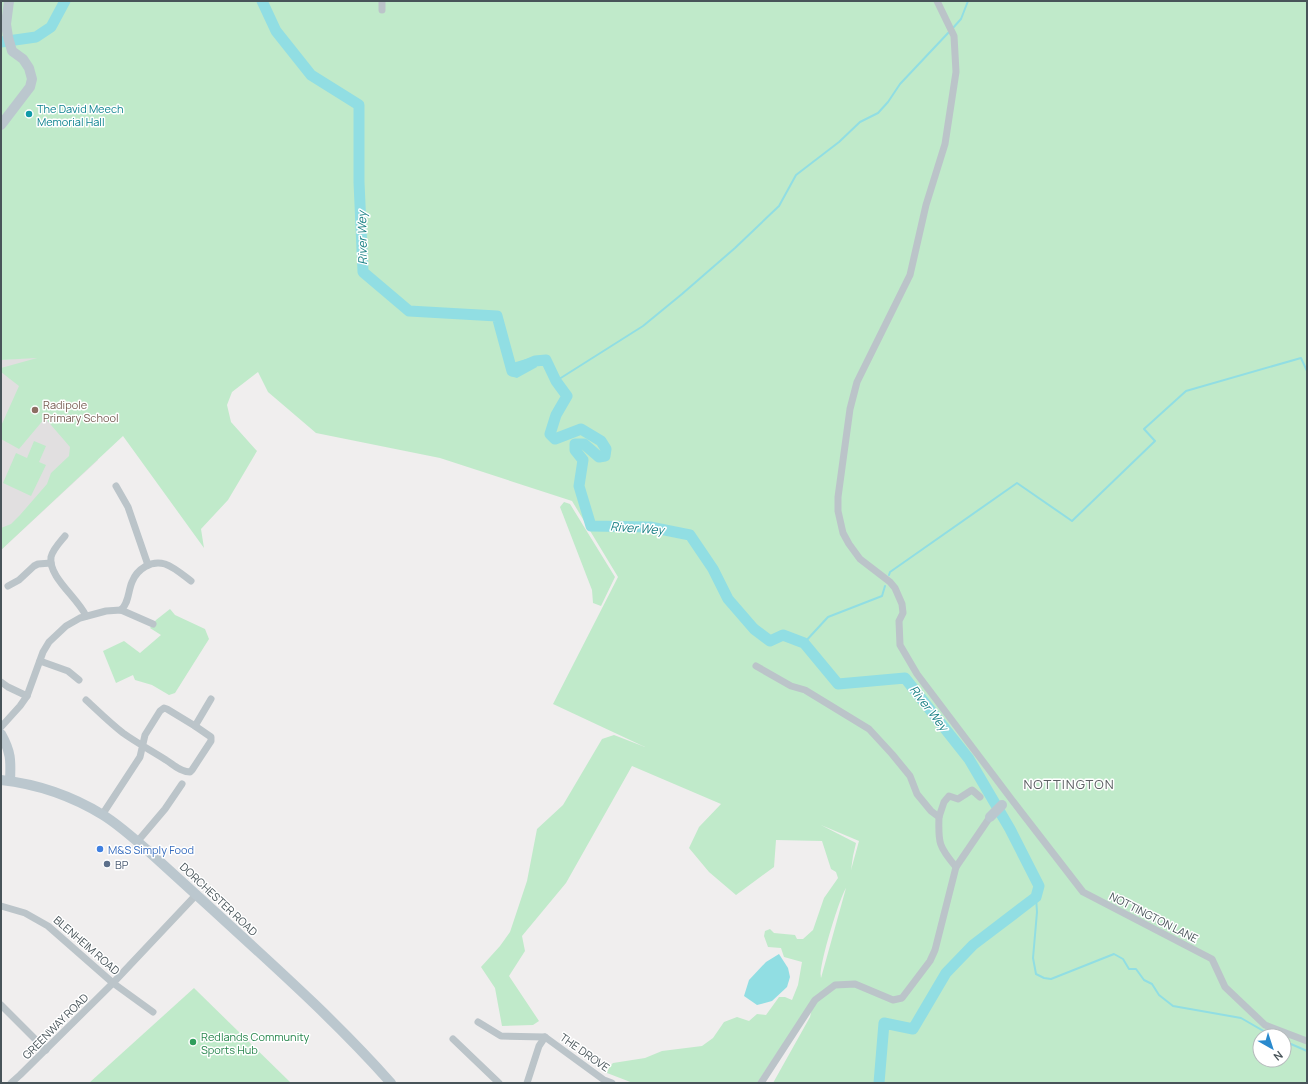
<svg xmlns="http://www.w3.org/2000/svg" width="1308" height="1084" viewBox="0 0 1308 1084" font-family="Manrope,sans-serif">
  <rect width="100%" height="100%" fill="#f0eeee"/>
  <polygon fill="#e1dfe0" points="39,357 98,460 1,550 1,360"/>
  <g fill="#c0eaca" fill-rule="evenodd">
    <path d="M1,1H1307V1083H773L810,1017L815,996L757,1083H633L607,1073L609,1067L613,1063L645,1058L662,1051L702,1046L713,1038L724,1022L737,1017L749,1021L757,1014L766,1015L779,997H785L792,1000L798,985L802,962L784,957L781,948L768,947L764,936L765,931L770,929L774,933L795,935L797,939H803L813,930L824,898L838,878L836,872L831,869L822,841L776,840L774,867L736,895L709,872L689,848L699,827L721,804L632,766L566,883L522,936L525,951L509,976L539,1021L533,1025L502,1026L495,988L481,967L500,946L510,932L527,881L537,829L563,805L602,739L614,735L645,747L553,704L618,577L572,501L440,458L316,433L268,392L258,372L232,392L227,405L231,422L257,451L228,500L201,529L204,548L123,436L1,550V528L11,524L20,515L47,484L51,473L69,456L70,447L45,418L19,449L1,439V426L19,386L1,372V368L37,358L1,360ZM821,825L859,841L851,870L853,856L856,843ZM846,888L821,978C818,967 840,897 846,888ZM1260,1036H1284V1060H1260Z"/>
    <polygon points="34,441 46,446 39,462 46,465 31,496 3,483 16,453 27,458"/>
    <polygon points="564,502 570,504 615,577 601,606 593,603 592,590 560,507"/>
    <polygon points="170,609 175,615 205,629 209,639 175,693 169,695 152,685 135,680 133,675 116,683 103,651 124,641 140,653 161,635 150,628 156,620"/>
    <polygon points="194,988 291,1083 89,1083"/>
  </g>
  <g fill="#91dee3">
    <polygon points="533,357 535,361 537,367 517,378 510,376 509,367 509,364"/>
    <polygon points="779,954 788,968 790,977 787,987 772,1001 757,1005 744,996 749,980 766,962"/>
  </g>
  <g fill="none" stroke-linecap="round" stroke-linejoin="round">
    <g stroke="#91dee3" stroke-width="2">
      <polyline points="952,29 961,19 968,1"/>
      <polyline points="556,381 643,326 682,294 735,248 779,206 796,175 839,142 860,122 878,113 888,102 900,84 949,32"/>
      <polyline points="889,575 890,572 1017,483 1072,521 1155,441 1144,429 1186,391 1301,358 1307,371"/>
      <polyline points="804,643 828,617 882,596 885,586"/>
      <polyline points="1036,897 1037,912 1033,958 1036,974 1044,978 1051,979 1114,954 1123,959 1129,969 1136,969 1144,980 1152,984 1159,995 1173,1006 1241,1018 1272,1036"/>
      <polyline points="1284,1041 1307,1051"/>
    </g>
    <g stroke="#91dee3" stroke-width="11">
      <polyline points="262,1 276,31 311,75 359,105 359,182 363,272 409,311 497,316 512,371 535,361 546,360 556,381 567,396 556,415 550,434 555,439 581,429 601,441 606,449 605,456 599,457 584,444 575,444 575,450 583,460 579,486 591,526 650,527 690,535 713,569 728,599 754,629 770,641 783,635 804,643 838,684 905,678 969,759 1010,829 1039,886 1036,897 973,945 946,973 913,1029 884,1023 879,1083"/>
      <polyline points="1,42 36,37 51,27 65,1"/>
    </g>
    <g stroke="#bbc4c9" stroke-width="7">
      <polyline points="937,1 954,36 956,72 945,144 926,205 910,275 857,382 850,409 838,497 838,511 843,533 849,544 860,559 890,582 895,588 902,604 903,613 899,621 900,645 917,674 1012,800 1083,892 1212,959 1225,987 1265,1025 1307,1041"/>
      <polyline points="382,10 382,1"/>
      <polyline points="116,486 128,507 148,565"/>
      <path d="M65,536C60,542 53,549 51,557C48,577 78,598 86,616"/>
      <polyline points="8,586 19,580 34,566 38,564 51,563"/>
      <path d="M121,610C129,603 128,591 132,582C137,569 151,560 165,564C174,567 183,575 191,581"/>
      <polyline points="40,661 68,671 79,680"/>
      <path d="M756,666L791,686L805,690L869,729L892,754L910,776L917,794L931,811L939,817C938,843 939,847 956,867"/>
      <polyline points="1,682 8,687 27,696"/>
      <path d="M86,700C98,711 110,723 123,733C137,743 152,751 166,760C173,764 180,772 190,772L192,770L211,741V737L195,726L167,709L164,708L160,711L145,735L140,757L102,815"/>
      <polyline points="195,726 211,699"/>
      <polyline points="1,727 20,706 27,696 43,652 49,642 66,626 80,618 106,611 121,610 153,624"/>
      <polyline points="939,817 944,802 949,796 958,799 972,790 980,797"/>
      <polyline points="137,842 165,809 182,784"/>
      <polyline points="1,906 25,913 48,926 113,983 153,1012"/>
      <polyline points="1,1005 46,1050"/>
      <polyline points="478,1022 501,1036 545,1037 604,1080 612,1083"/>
      <polyline points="453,1039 499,1083"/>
      <polyline points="11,1083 20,1075 113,983 196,895"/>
      <polyline points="527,1083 539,1046 545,1037"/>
      <polyline points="761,1083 815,1000 835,985 855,984 893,1000 902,998 930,961 935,950 956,867 990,817"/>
    </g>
    <g stroke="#bbc7ce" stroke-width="10">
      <polyline points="1,125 30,87 32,79 29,68 23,59 12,51 8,37 6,24 9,1"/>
      <path d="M1,734C11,752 11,760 10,781"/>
      <path d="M1,780C37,784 72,796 103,815C119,825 132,837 146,849C168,869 191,890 213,910C274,966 336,1021 391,1083"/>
      <polyline points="990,817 1002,805"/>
    </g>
  </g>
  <circle fill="#0f9aa8" stroke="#fff" stroke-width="1.5" cx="29" cy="114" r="4"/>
  <circle fill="#8d6e63" stroke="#fff" stroke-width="1.5" cx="35" cy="410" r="4"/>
  <circle fill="#3f7fe0" stroke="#fff" stroke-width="1.5" cx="100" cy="849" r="4"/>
  <circle fill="#5c6f8a" stroke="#fff" stroke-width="1.5" cx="107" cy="864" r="4"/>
  <circle fill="#2e9e5b" stroke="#fff" stroke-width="1.5" cx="193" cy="1042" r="4"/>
  <g text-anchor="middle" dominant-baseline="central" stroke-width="3" stroke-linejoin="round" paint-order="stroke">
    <g font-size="11" fill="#0d838f" stroke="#fff" text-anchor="start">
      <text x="37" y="108">The David Meech<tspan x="37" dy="13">Memorial Hall</tspan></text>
    </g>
    <g font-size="11" fill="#785e54" stroke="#fff" text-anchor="start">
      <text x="43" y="404">Radipole<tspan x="43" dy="13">Primary School</tspan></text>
    </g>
    <g font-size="11" fill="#366cbe" stroke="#fff" text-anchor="start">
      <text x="108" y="849">M&amp;S Simply Food</text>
    </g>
    <g font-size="11" fill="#4e5e75" stroke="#fff" text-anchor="start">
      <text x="115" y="864">BP</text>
    </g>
    <g font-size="11" fill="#485459" stroke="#fff">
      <text transform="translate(219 899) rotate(43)">DORCHESTER ROAD</text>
      <text transform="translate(1154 917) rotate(27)">NOTTINGTON LANE</text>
      <text transform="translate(87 945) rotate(41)">BLENHEIM ROAD</text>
      <text transform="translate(55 1026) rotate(-45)">GREENWAY ROAD</text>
      <text transform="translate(585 1052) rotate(35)">THE DROVE</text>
    </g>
    <g font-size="11" fill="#27864d" stroke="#fff" text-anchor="start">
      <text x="201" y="1036">Redlands Community<tspan x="201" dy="13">Sports Hub</tspan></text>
    </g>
    <g font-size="12" font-style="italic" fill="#198085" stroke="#fff">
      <text transform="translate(362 238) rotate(-91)">River Wey</text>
      <text transform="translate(637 528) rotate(4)">River Wey</text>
      <text transform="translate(929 708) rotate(52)">River Wey</text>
    </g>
    <g font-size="13" letter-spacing="1" fill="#5b5f62" stroke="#fff">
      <text x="1069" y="784">NOTTINGTON</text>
    </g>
  </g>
  <rect width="1308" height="1084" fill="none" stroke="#485459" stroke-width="4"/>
  <g transform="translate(1272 1048) rotate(141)"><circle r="19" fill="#ffffff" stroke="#b6bbbd"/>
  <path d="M0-3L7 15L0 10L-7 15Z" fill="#2a8ace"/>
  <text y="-6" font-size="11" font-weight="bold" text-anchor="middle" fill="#485459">N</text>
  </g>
</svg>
